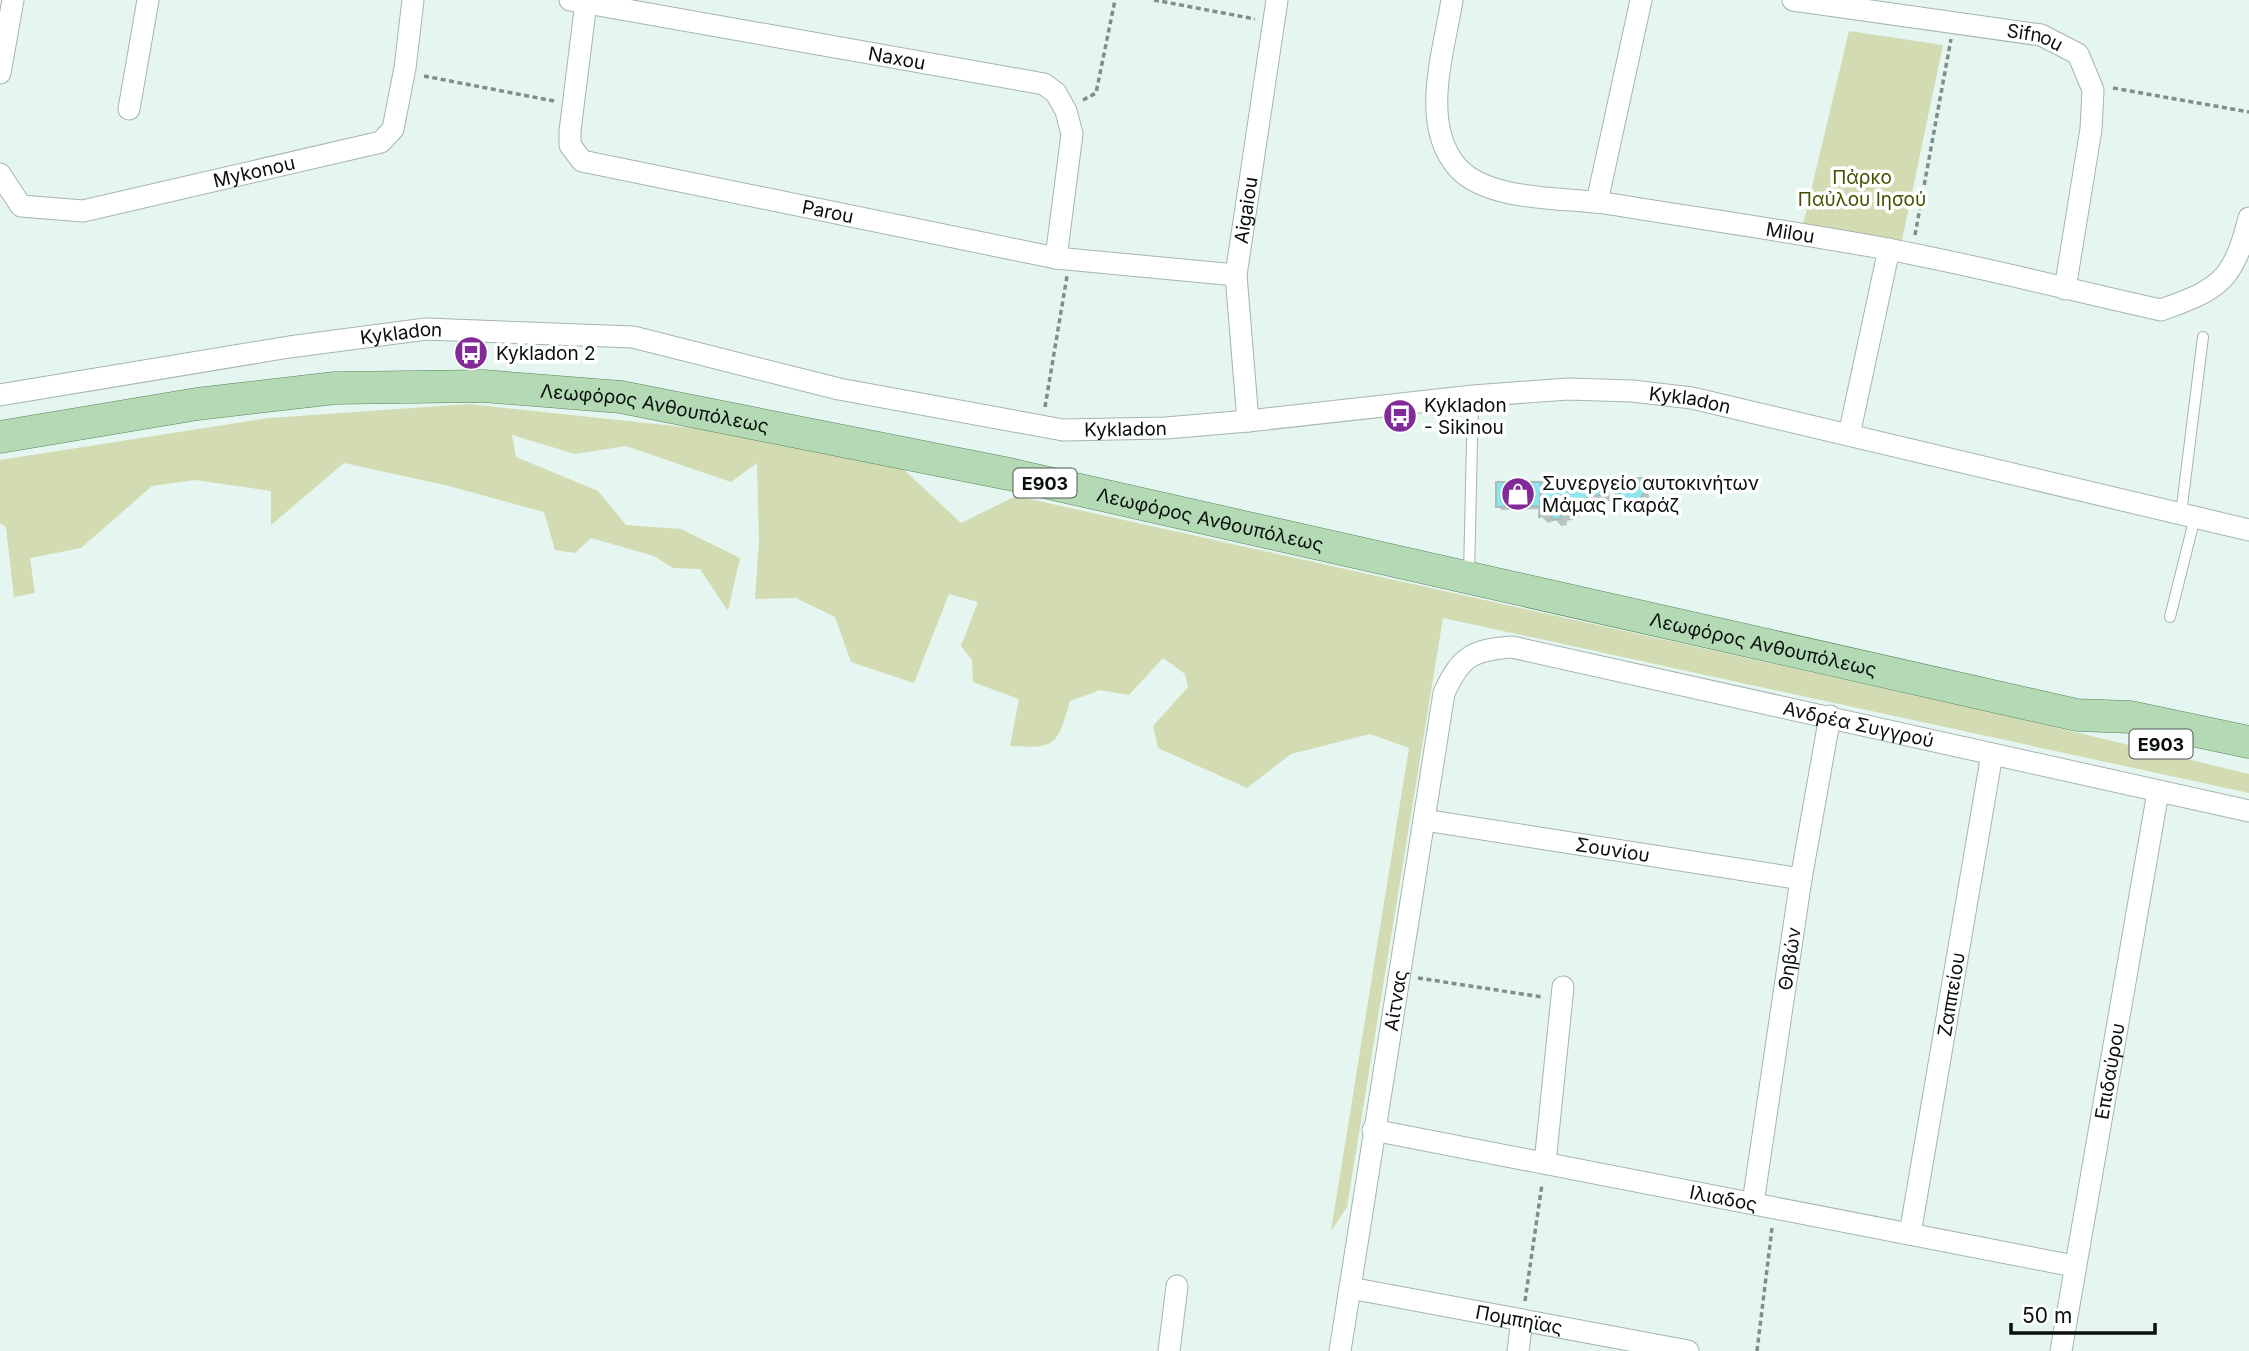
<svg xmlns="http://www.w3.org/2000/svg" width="2249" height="1351" viewBox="0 0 2249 1351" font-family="Inter,sans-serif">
  <rect width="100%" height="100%" fill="#e5f6f1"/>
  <g fill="#d2dbb1">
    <polygon points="1849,31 1943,45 1901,245 1802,229"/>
    <path d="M469,404L759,435L902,468L961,523L1016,496L2012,717L2249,774V793L1443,618L1347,1207L1331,1231L1409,748L1370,734L1291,754L1247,788L1158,748L1153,726L1188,687L1185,674L1163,658L1129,695L1100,690L1070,701C1057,745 1057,749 1010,746L1019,699L973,682L972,660L961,646L978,602L949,594L914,683L851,662L835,617L796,598L755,599L759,541L757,463L731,482L626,446L575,454L512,435L516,457L598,491L626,525L681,529L740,558L728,611L700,569L673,568L654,556L591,538L575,553L555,550L544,512L449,486L344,463L271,525V491L195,480L152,486L81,548L30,558L35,593L14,597L6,527L0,523V460L269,418Z"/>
  </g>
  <g fill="#0003">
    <polygon points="1642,480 1647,484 1649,497 1644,504 1622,504 1618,500"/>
    <polygon points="1601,481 1609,488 1610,501 1593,504 1595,512 1579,515 1579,518 1567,521 1567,525 1561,526 1556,520 1548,523 1541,516 1541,509 1502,510 1497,506"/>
  </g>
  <g fill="#8ce5ed" stroke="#aabbbd" stroke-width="2">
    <polygon points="1643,478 1645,492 1639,500 1616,501 1616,479"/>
    <polygon points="1602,479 1604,494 1587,498 1589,506 1573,508 1573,511 1561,514 1561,518 1553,520 1550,513 1539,517 1541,482"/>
    <polygon points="1496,482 1541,482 1540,506 1496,507"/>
  </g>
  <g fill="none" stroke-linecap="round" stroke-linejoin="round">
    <g stroke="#a5b5b0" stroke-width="12">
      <g id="lane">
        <polyline points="2181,514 2203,337"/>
        <polyline points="1469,575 1473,396"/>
        <polyline points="2170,617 2195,517"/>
      </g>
    </g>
    <g stroke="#a5b5b0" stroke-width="23">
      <g id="street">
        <path id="s1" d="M570,0L1044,84L1056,93L1066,111L1072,134L1056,258"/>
        <path id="s2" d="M1452,0C1444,52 1419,124 1458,168C1489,202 1566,197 1610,204C1702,219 1795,232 1887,249C1979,266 2070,290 2161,310C2220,289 2233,281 2249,218"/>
        <path id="s3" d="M1793,0L2041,35L2078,54L2093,90L2091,129L2065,289"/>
        <path id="s4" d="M586,2L570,131V145L582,161L1056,258L1236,275"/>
        <polyline points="0,73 13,0"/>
        <polyline points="129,109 148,0"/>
        <path id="s5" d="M0,174L21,206L83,211L381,142L393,129L405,68L413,0"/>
        <polyline points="1597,202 1641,0"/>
        <path id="s6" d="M0,395L289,347L426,329L633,337L839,389L1063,430L1166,428L1248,421L1473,396L1568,389L1632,391L1692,398L2249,530"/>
        <path id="s7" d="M1248,421L1236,275L1277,0"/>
        <polyline points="1849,435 1889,249"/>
        <path id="s8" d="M1424,820L1801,879"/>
        <path id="s9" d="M1373,1130L2074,1266"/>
        <polyline points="1545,1163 1563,987"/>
        <path id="s10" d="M1753,1203L1801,879L1830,716"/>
        <path id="s11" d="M1910,1234L1992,754"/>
        <path id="s12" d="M1350,1288L1688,1351"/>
        <polyline points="1169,1351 1177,1286"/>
        <path id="s13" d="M1340,1351L1444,693C1461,656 1472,650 1512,647L2249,811"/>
        <polyline points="1518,1351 1522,1320"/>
        <path id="s14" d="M2061,1351L2158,792"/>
      </g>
    </g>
    <g stroke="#57835a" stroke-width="33">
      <g id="primary">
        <path id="s15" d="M0,437L197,404L335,388L483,386L621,397L1009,474L2077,715L2130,717L2249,742"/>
      </g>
    </g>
    <g stroke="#818d8a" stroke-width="3.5" stroke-dasharray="5 3.5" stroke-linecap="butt">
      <polyline points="1154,0 1255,19"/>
      <polyline points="424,76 554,101"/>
      <polyline points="2113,88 2249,112"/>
      <polyline points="1083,100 1096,93 1115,0"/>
      <polyline points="1915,235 1951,39"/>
      <polyline points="1045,407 1067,276"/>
      <polyline points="1418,978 1542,997"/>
      <polyline points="1525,1301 1542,1184"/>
      <polyline points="1757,1351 1772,1228"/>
    </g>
    <use href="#lane" stroke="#fff" stroke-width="10"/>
    <use href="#street" stroke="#fff" stroke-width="21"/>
    <use href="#primary" stroke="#b3dab5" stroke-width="32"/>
  </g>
  <defs>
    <g id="bus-disc" transform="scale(1.75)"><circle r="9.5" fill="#812a98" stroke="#fff"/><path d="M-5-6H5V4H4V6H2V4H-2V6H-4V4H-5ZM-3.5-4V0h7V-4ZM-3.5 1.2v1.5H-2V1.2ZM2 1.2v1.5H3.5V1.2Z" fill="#fff"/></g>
    <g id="shop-disc" transform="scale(1.75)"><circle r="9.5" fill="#812a98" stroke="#fff"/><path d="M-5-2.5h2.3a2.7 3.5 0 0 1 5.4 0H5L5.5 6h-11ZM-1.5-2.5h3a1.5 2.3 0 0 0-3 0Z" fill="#fff"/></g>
  </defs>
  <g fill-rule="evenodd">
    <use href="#bus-disc" x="471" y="353"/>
    <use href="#bus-disc" x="1400" y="416"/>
    <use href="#shop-disc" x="1518" y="494"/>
  </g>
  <g text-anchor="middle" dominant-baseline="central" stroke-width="7" stroke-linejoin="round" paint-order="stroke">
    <g fill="#fff" stroke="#535756" stroke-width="2">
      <rect x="1013.5" y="468.5" width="63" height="29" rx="5"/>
      <rect x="2129.5" y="729.5" width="63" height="29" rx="5"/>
    </g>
    <g font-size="18" font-weight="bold" fill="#090f0d">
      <text x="1045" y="483">E903</text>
      <text x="2161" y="744">E903</text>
    </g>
    <g font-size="19" fill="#090f0d" stroke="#fff">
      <text stroke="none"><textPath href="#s3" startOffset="245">Sifnou</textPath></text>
      <text stroke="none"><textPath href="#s1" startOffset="332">Naxou</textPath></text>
      <text stroke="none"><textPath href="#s5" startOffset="276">Mykonou</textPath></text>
      <text stroke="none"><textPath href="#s7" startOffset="212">Aigaiou</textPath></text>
      <text stroke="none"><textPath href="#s4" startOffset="415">Parou</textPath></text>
      <text stroke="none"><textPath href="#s2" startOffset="516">Milou</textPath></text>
      <text stroke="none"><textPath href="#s6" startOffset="406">Kykladon</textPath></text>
      <text stroke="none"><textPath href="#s6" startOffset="1708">Kykladon</textPath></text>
      <text stroke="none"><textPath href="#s15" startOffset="660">Λεωφόρος Ανθουπόλεως</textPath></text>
      <text stroke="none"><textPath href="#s6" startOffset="1141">Kykladon</textPath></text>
      <text stroke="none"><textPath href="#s15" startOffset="1227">Λεωφόρος Ανθουπόλεως</textPath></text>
      <text stroke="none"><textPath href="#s15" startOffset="1794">Λεωφόρος Ανθουπόλεως</textPath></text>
      <text stroke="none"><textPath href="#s13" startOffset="1110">Ανδρέα Συγγρού</textPath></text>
      <text stroke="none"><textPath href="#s8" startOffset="191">Σουνίου</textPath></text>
      <text stroke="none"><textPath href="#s10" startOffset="247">Θηβών</textPath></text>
      <text stroke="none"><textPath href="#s11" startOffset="243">Ζαππείου</textPath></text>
      <text stroke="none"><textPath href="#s13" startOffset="355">Αίτνας</textPath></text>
      <text stroke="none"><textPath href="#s14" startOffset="284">Επιδαύρου</textPath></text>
      <text stroke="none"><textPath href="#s9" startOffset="357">Ιλιαδος</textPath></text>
      <text stroke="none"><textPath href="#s12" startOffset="172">Πομπηϊας</textPath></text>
    </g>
    <g font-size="19" fill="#475001" stroke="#fff">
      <text x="1862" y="177">Πἀρκο<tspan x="1862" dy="22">Παὐλου Ιησού</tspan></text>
    </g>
    <g font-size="19" fill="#090f0d" stroke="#fff" text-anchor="start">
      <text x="496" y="353">Kykladon 2</text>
      <text x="1424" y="405">Kykladon<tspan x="1424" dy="22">- Sikinou</tspan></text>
      <text x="1542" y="483">Συνεργείο αυτοκινήτων<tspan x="1542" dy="22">Μάμας Γκαράζ</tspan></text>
    </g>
  </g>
  <path d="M2011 1323v10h144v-10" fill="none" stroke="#090f0d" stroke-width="3.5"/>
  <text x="2022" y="1323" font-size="21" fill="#090f0d" stroke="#ffffff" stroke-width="5" paint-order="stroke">50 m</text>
</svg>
